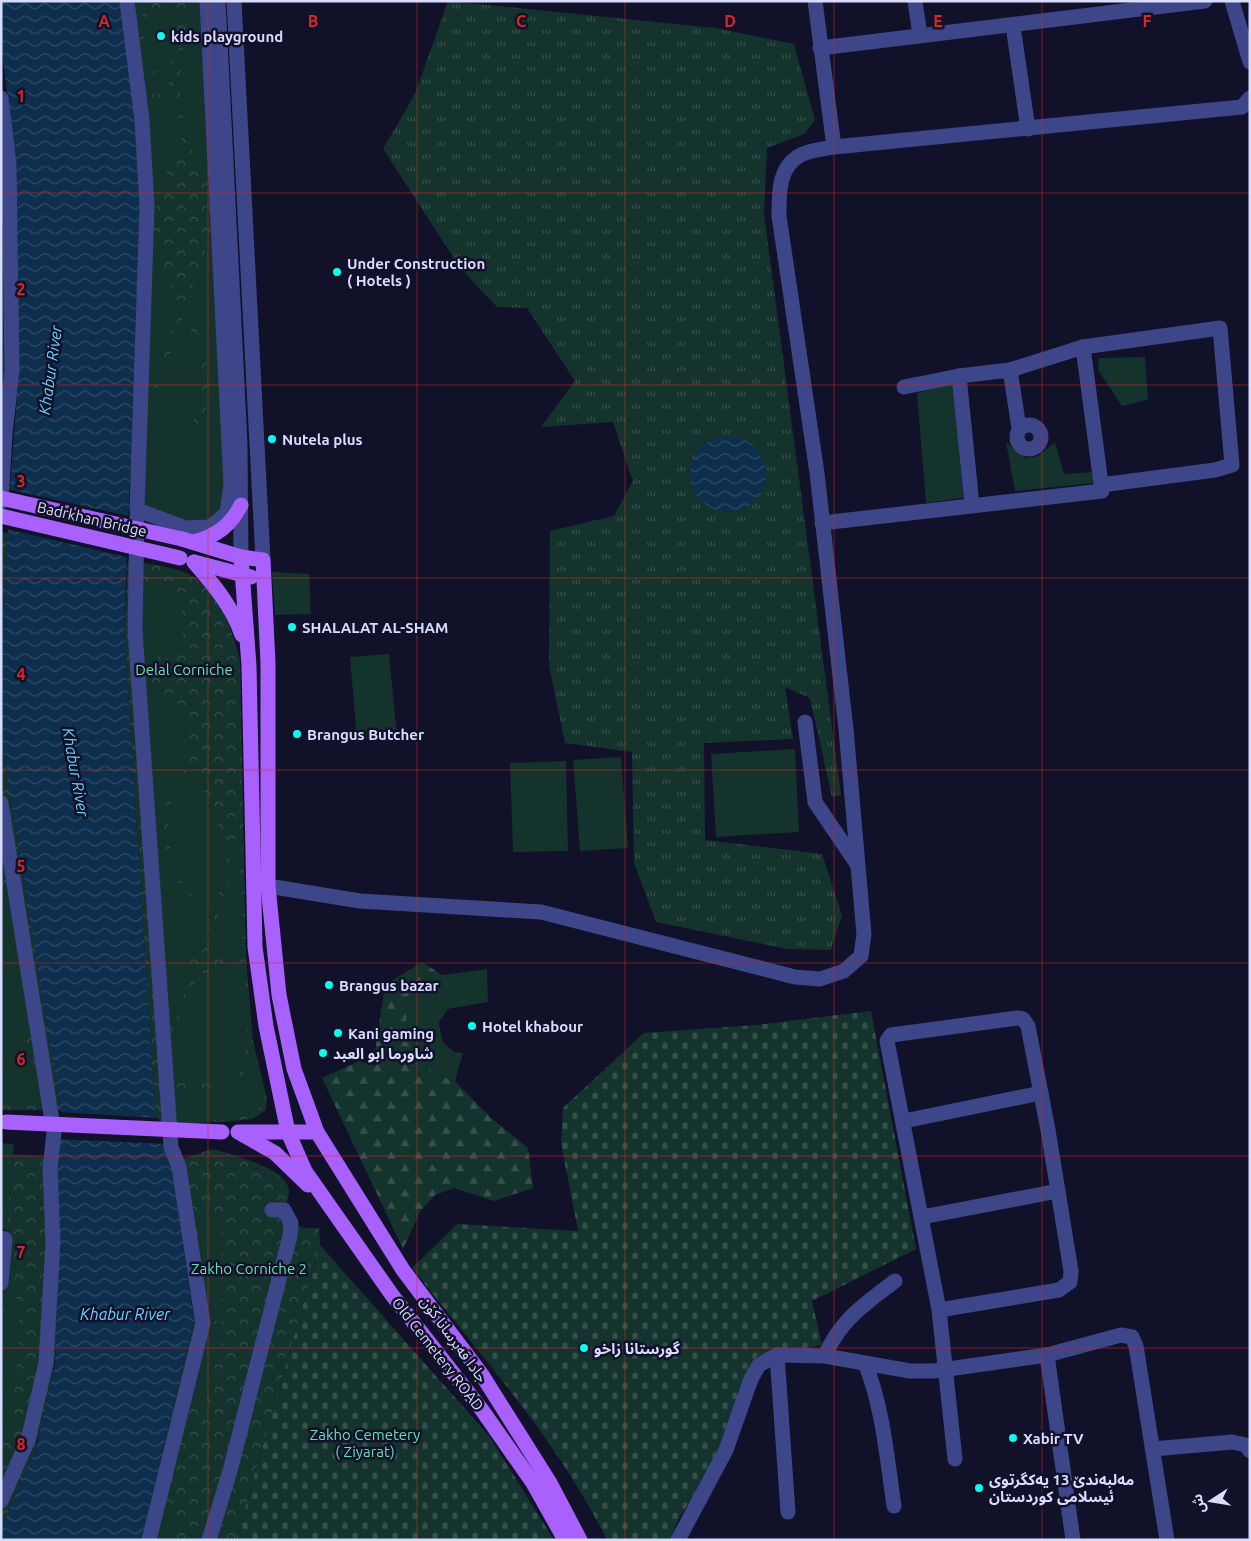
<svg xmlns="http://www.w3.org/2000/svg" width="1251" height="1541" viewBox="0 0 1251 1541" font-family="Ubuntu,'Noto Sans Arabic',sans-serif">
  <defs>
    <pattern id="grass-tufts" width="24" height="20" patternUnits="userSpaceOnUse" patternTransform="scale(1.25)"><rect width="24" height="20" fill="#14332d"/><path d="M3 7l-1-3M5 7V3M7 7l1-3M15 17l-1-3M17 17v-4M19 17l1-3" fill="none" stroke="#36504c"/></pattern>
    <pattern id="forest-firs" width="22" height="20" patternUnits="userSpaceOnUse" patternTransform="scale(1.25)"><rect width="22" height="20" fill="#14332d"/><path d="M5 1l3.5 6h-7zM16 11l3.5 6h-7z" fill="#36504c"/></pattern>
    <pattern id="cemetery-stones" width="16" height="16" patternUnits="userSpaceOnUse" patternTransform="scale(1.25)"><rect width="16" height="16" fill="#14332d"/><path d="M2 7V4a2 2 0 0 1 4 0v3zM10 15v-3a2 2 0 0 1 4 0v3z" fill="#36504c"/></pattern>
    <pattern id="park-crowns" width="20" height="18" patternUnits="userSpaceOnUse" patternTransform="scale(1.25)"><rect width="20" height="18" fill="#14332d"/><path d="M2 6a3 3 0 1 1 6 0M12 15a3 3 0 1 1 6 0" fill="none" stroke="#36504c"/></pattern>
    <pattern id="water-waves" width="16" height="10" patternUnits="userSpaceOnUse" patternTransform="scale(1.25)"><rect width="16" height="10" fill="#0d2e4c"/><path d="M0 5q4-4 8 0t8 0" fill="none" stroke="#304c67"/></pattern>
  </defs>
  <rect width="100%" height="100%" fill="#111129"/>
  <polygon fill="url(#grass-tufts)" points="448,1 715,28 794,44 815,120 804,134 767,148 764,214 841,795 832,797 810,698 785,687 793,739 704,743 705,840 822,854 842,915 831,950 787,949 656,922 634,863 632,752 565,743 549,666 550,531 614,516 633,481 613,422 541,427 575,381 527,308 497,307 461,269 383,149 415,94"/>
  <polygon fill="url(#forest-firs)" points="422,962 442,975 421,992 433,1074 455,1081 490,1117 528,1148 533,1188 494,1201 454,1188 435,1195 420,1212 403,1249 322,1078 359,1061 376,1066 375,1051 385,985"/>
  <g fill="url(#cemetery-stones)">
    <path d="M871,1011L916,1249L812,1301L822,1345L756,1357L709,1473L679,1518L670,1540H607C556,1438 481,1356 412,1268L457,1224L578,1231L561,1144L563,1108L644,1033L756,1025Z"/>
    <polygon points="320,1245 490,1437 554,1540 236,1540"/>
  </g>
  <g fill="url(#park-crowns)">
    <polygon points="120,1 205,1 231,484 131,509"/>
    <polygon points="1,532 8,533 1,673"/>
    <path d="M128,560C146,564 172,566 188,574C217,586 234,633 240,661L246,957L253,1041L267,1099L266,1110L252,1119L221,1122L156,1124L124,630Z"/>
    <polygon points="1,738 61,1110 1,1110"/>
    <path d="M213,1149C230,1154 288,1168 289,1191C289,1197 286,1205 284,1210C293,1227 300,1229 319,1228L320,1245L236,1540H142L194,1320L172,1162Z"/>
    <path d="M13,1154L56,1158C61,1251 66,1356 36,1445C27,1474 13,1502 1,1529V1283Z"/>
  </g>
  <g fill="#14332d">
    <path d="M129,1H145L147,8C136,19 139,42 145,56C148,61 152,64 153,70C154,81 151,94 149,105L142,108Z"/>
    <path d="M188,1H202L214,196C196,165 179,123 180,86C180,58 187,30 188,1Z"/>
    <path d="M160,8L174,16L179,38L178,56L168,65L155,62C142,48 136,13 160,8Z"/>
    <polygon points="177,62 168,85 154,99 156,68 170,68"/>
    <polygon points="174,86 175,107 182,138 168,169 157,204 156,227 150,227 144,115 160,104"/>
    <path d="M214,226L228,481L224,511L209,524L186,525L140,508L142,481C220,435 222,381 186,305Z"/>
    <polygon points="157,232 163,263 178,306 166,354 146,344 149,236"/>
    <polygon points="1,245 8,248 10,369 1,427"/>
    <path d="M183,316C187,325 193,334 197,344C208,374 203,413 183,439C173,454 157,464 142,474V436Z"/>
    <polygon points="146,350 164,358 142,422"/>
    <polygon points="1145,357 1148,400 1122,406 1098,370 1099,358"/>
    <polygon points="954,383 963,498 926,503 917,393"/>
    <polygon points="1006,442 1025,458 1038,456 1055,442 1064,474 1093,472 1094,483 1015,491"/>
    <polygon points="272,572 309,574 311,614 275,615"/>
    <path d="M139,582L181,594L183,647C151,648 142,675 160,699L179,706L193,754C184,768 174,783 168,798C163,808 164,818 164,828C164,873 184,894 210,927L204,950L193,953L190,963L194,972L166,1031Z"/>
    <polygon points="389,654 397,736 357,740 350,657"/>
    <polygon points="795,749 799,832 716,837 711,754"/>
    <polygon points="621,757 628,848 580,851 573,760"/>
    <polygon points="566,761 568,851 513,852 510,763"/>
    <polygon points="193,765 223,836 223,874 212,921 181,881 172,862 168,828 171,803"/>
    <polygon points="242,835 242,871 229,860 228,843"/>
    <polygon points="230,866 242,875 243,955 213,960 208,951 230,876"/>
    <polygon points="12,887 21,943 13,945 1,935 1,898"/>
    <path d="M1,944L13,953H21L26,982L17,990C17,998 18,1004 26,1009L30,1008L32,1023L28,1024C22,1034 22,1043 32,1050L37,1049L38,1058L34,1059C28,1068 28,1078 38,1085L43,1084L46,1105L1,1106Z"/>
    <path d="M243,962C246,990 259,1073 221,1082C206,1086 186,1082 170,1083L167,1044L199,974L209,972L214,965Z"/>
    <polygon points="487,969 488,1002 448,1009 439,1022 442,1041 454,1052 463,1053 455,1081 433,1074 409,1045 406,1018 421,992 442,975"/>
    <path d="M251,1044C255,1058 265,1084 264,1097C263,1125 193,1120 172,1121L170,1089C191,1088 222,1093 239,1078C248,1070 249,1055 251,1044Z"/>
    <polygon points="1,1143 14,1144 6,1230 1,1229"/>
    <polygon points="197,1205 222,1216 222,1322 207,1319"/>
    <polygon points="11,1238 20,1337 9,1438 1,1436 1,1335"/>
    <polygon points="208,1330 223,1334 206,1402 189,1401"/>
    <polygon points="162,1520 178,1522 174,1540 157,1540"/>
  </g>
  <g fill="url(#water-waves)">
    <polygon points="1,1 120,1 136,116 141,202 124,630 156,1124 172,1164 194,1320 142,1540 1,1540 1,1529 37,1445 55,1364 60,1240 56,1167 63,1125 1,738 1,673 10,488 19,369 16,162 1,43"/>
    <circle cx="728" cy="474" r="38"/>
  </g>
  <g fill="#111129">
    <polygon points="7,489 133,517 131,558 6,529"/>
    <polygon points="58,1112 158,1118 167,1144 58,1139 61,1125"/>
  </g>
  <g fill="none" stroke-linecap="round" stroke-linejoin="round">
    <g stroke="#3c4688" stroke-width="15">
      <polyline points="127,1 142,120 147,206 137,510 186,528 210,527 227,513 231,484 207,1"/>
      <polyline points="218,1 240,444 241,557"/>
      <polyline points="234,1 263,560"/>
      <polyline points="915,1 920,35"/>
      <polyline points="1232,1 1250,62"/>
      <polyline points="1013,26 1028,129"/>
      <polyline points="820,48 1205,1"/>
      <polyline points="1,98 9,164 12,370 5,434 1,502"/>
      <polyline points="834,147 1242,107 1250,98"/>
      <polyline points="1083,347 1220,328 1232,465 1215,470 1101,485"/>
      <polyline points="1010,370 1019,428"/>
      <polyline points="904,387 959,376"/>
      <circle cx="1029" cy="437" r="12"/>
      <polyline points="137,516 135,631 171,1147 179,1167 203,1323 149,1540"/>
      <polyline points="822,523 1102,491 1083,347 1010,370 959,376 972,505"/>
      <polyline points="805,722 815,802 857,864"/>
      <polyline points="1,803 54,1133 50,1168 53,1242 46,1363 28,1440 1,1501"/>
      <path d="M268,886L360,901L541,912L795,977L820,979L844,971L861,956L864,934L846,729L817,473L779,216C779,195 778,168 799,156C808,150 824,149 834,147L815,1"/>
      <polyline points="904,1121 1041,1093"/>
      <polyline points="922,1217 1058,1191"/>
      <polyline points="1,1238 5,1239 1,1283"/>
      <polyline points="939,1310 1059,1290 1070,1282 1071,1271 1048,1130 1028,1026 1023,1019 1017,1018 891,1035 887,1041 939,1310 955,1459"/>
      <polyline points="777,1355 788,1512"/>
      <polyline points="1047,1355 1073,1540"/>
      <path d="M825,1356C840,1320 865,1304 895,1281"/>
      <path d="M865,1363C883,1408 887,1458 894,1506"/>
      <polyline points="1153,1449 1232,1442 1246,1445 1250,1451"/>
      <polyline points="209,1540 230,1471 290,1236 291,1223 284,1210 272,1210"/>
      <polyline points="678,1540 726,1450 751,1379 759,1365 777,1355 825,1356 910,1371 934,1371 1047,1355 1121,1335 1132,1337 1136,1346 1167,1540"/>
    </g>
    <g stroke="#a961fe" stroke-width="15">
      <polyline points="182,539 241,557 263,560 268,663 268,886 279,995 294,1069 317,1132 403,1270 482,1375 550,1483 580,1540"/>
      <path d="M194,542C217,536 231,525 241,505"/>
      <polyline points="241,557 249,666 255,947 266,1026 288,1132 305,1171 392,1295 482,1410 533,1483 565,1540"/>
      <path d="M194,562C213,584 232,606 242,635"/>
      <polyline points="194,562 251,577"/>
      <polyline points="238,1132 275,1153 308,1185"/>
      <polyline points="241,1132 317,1132"/>
    </g>
    <g stroke="#a961fe" stroke-width="15">
      <polyline points="1,498 182,539"/>
      <polyline points="1,516 180,558"/>
      <polyline points="6,1122 222,1132"/>
    </g>
  </g>
  <path fill="none" stroke="#d62828" stroke-width="1" stroke-opacity="0.55" d="M208,1V1540M417,1V1540M625,1V1540M834,1V1540M1042,1V1540M1,193H1250M1,385H1250M1,578H1250M1,770H1250M1,963H1250M1,1156H1250M1,1348H1250"/>
  <g fill="#07fded" stroke="#111129" stroke-width="2">
    <circle cx="161" cy="36" r="5"/>
    <circle cx="337" cy="272" r="5"/>
    <circle cx="272" cy="439" r="5"/>
    <circle cx="292" cy="627" r="5"/>
    <circle cx="297" cy="734" r="5"/>
    <circle cx="329" cy="985" r="5"/>
    <circle cx="472" cy="1026" r="5"/>
    <circle cx="338" cy="1033" r="5"/>
    <circle cx="323" cy="1053" r="5"/>
    <circle cx="584" cy="1348" r="5"/>
    <circle cx="1013" cy="1438" r="5"/>
    <circle cx="979" cy="1488" r="5"/>
  </g>
  <g text-anchor="middle" dominant-baseline="central" stroke-width="5" stroke-linejoin="round" paint-order="stroke">
    <g font-size="15" font-weight="bold" fill="#d9dbff" stroke="#111129" text-anchor="start">
      <text x="171" y="36">kids playground</text>
      <text x="347" y="263">Under Construction<tspan x="347" dy="17">( Hotels )</tspan></text>
      <text x="282" y="439">Nutela plus</text>
      <text x="302" y="627">SHALALAT AL-SHAM</text>
      <text x="307" y="734">Brangus Butcher</text>
      <text x="339" y="985">Brangus bazar</text>
      <text x="482" y="1026">Hotel khabour</text>
      <text x="348" y="1033">Kani gaming</text>
      <text x="333" y="1053">شاورما ابو العبد</text>
      <text x="594" y="1348">گورستانا زاخو</text>
      <text x="1023" y="1438">Xabir TV</text>
      <text x="989" y="1479">مەلبەندێ 13 یەکگرتوی<tspan x="989" dy="17">ئیسلامی کوردستان</tspan></text>
    </g>
    <g font-size="15" fill="#d9dbff" stroke="#111129">
      <text transform="translate(92 519) rotate(13)">Badrkhan Bridge</text>
      <text transform="translate(454 1339) rotate(54)">جادا قەبرسانا کۆن</text>
      <text transform="translate(438 1354) rotate(52)">Old Cemetery ROAD</text>
    </g>
    <g font-size="15" fill="#64e0ac" stroke="#111129">
      <text x="184" y="669">Delal Corniche</text>
      <text x="249" y="1268">Zakho Corniche 2</text>
      <text x="365" y="1434">Zakho Cemetery<tspan x="365" dy="17">( Ziyarat)</tspan></text>
    </g>
    <g font-size="16" font-style="italic" fill="#68d1fe" stroke="#111129">
      <text transform="translate(50 370) rotate(-82)">Khabur River</text>
      <text transform="translate(76 772) rotate(80)">Khabur River</text>
      <text x="125" y="1314">Khabur River</text>
    </g>
  </g>
  <g font-size="16" text-anchor="middle" font-weight="bold" fill="#d62828" stroke="#111129" stroke-width="5" stroke-linejoin="round" paint-order="stroke">
    <text x="104" y="27">A</text>
    <text x="313" y="27">B</text>
    <text x="521" y="27">C</text>
    <text x="730" y="27">D</text>
    <text x="938" y="27">E</text>
    <text x="1147" y="27">F</text>
    <text x="21" y="102">1</text>
    <text x="21" y="295">2</text>
    <text x="21" y="487">3</text>
    <text x="21" y="680">4</text>
    <text x="21" y="872">5</text>
    <text x="21" y="1065">6</text>
    <text x="21" y="1258">7</text>
    <text x="21" y="1450">8</text>
  </g>
  <rect width="1251" height="1541" fill="none" stroke="#d9dbff" stroke-width="5"/>
  <g transform="translate(1211 1501) rotate(258)" stroke="#111129" stroke-width="4" paint-order="stroke">
  <path d="M0-4L9 19L0 12L-9 19Z" fill="#d9dbff"/>
  <text y="-8" font-size="14" font-weight="bold" text-anchor="middle" fill="#d9dbff">ش</text>
  </g>
</svg>
